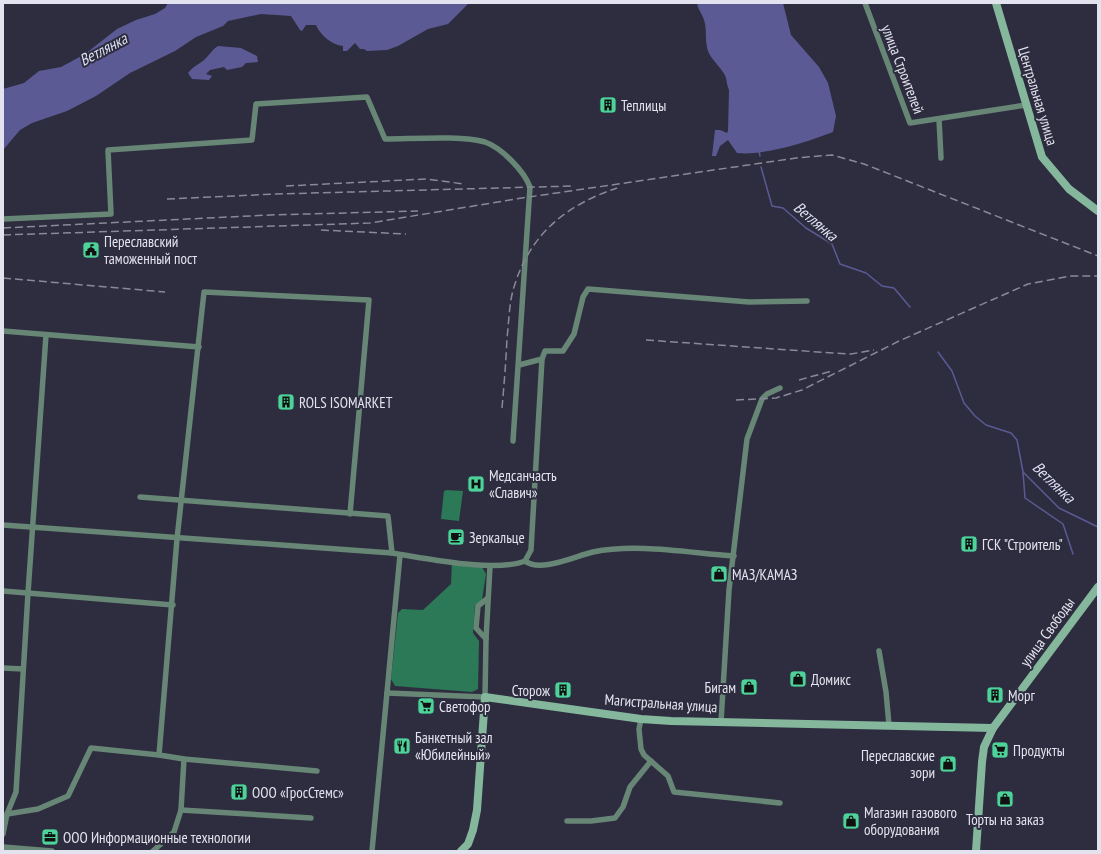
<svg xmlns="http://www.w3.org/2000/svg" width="1101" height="854" viewBox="0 0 1101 854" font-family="'PT Sans Narrow',sans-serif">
  <rect width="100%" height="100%" fill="#2d2d3f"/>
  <g fill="#2b7957">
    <polygon points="447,490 463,491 459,521 441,519 444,491"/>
    <polygon points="452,561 482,567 486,574 482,600 475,605 473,633 479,641 478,689 472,692 395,686 391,679 398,613 402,609 423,610 451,584"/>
  </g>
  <g fill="#5b5a95">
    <path d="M168,3H469L448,24L428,29L398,46L387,50L367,51L364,49H360L355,43L347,51H343V46C332,45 320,35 316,25H306L302,31L300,30L291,16L261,14L228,21L223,26L196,37L175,51L130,73L96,96L67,111L32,123L20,130L3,150V89L24,83L39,71L61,67L85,54L117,29L136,20L155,14L165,8Z"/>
    <path d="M697,3H783L791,35L819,67L828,83L836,116L833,132C807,142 764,156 737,153L728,140L720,146L716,156H712L715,130H720L727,133L728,131L729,90C727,85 727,83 726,78C724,69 708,58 707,47C705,39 707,28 704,20C702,13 698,10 697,3Z"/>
    <path d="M218,46L241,48L257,56L258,62L246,63L242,67L227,70L224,67L210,70L206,74L212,76L209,80L192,79L188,73C195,64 201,64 206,58C211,53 212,50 218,46Z"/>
  </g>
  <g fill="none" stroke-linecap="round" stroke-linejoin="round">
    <g stroke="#5b5a95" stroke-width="1.5">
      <polyline points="759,151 760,156"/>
      <polyline points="761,167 772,206 783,208 806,228 832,244 840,264 866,273 882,286 894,288 910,307"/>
      <polyline points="938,352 952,371 964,403 975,416 986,425 1011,433 1017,440 1023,472 1059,508 1098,527"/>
      <polyline points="1023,472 1025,498 1063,524 1073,554"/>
    </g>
    <g stroke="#678675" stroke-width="5.5">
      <polyline points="865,3 910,123 1026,105"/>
      <polyline points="939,119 941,158"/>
      <path d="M3,219L111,214L108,150L252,140L256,104L367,97L385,139C411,139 462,135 485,142C502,148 524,171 530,187L513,441"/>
      <polyline points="3,331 199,347"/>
      <polyline points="519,365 542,359 545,351 563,351 574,334 583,297 588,289 749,302 807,301"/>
      <path d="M140,497L388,516L392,553C425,558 495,573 525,561L531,550L542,359"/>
      <polyline points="3,525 392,553"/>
      <path d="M525,561C540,573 575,556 593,552C637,543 689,553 734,556"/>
      <polyline points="3,591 173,605"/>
      <polyline points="486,639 476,628 478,606 488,598"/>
      <polyline points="879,651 886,692 889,725"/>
      <polyline points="3,668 23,669"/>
      <polyline points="387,693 485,697 486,639 490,566"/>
      <polyline points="641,719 639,729 641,749 644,755 668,776 674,792 780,803"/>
      <polyline points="721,722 729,590 747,439 762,399 767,394 780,388"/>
      <polyline points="317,771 184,759 159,755 177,539 204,292 369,300 350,514"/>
      <polyline points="181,810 311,818"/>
      <polyline points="7,814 38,809 68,796 91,748 159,755"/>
      <polyline points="567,821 591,821 615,818 623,807 630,787 651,761"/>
      <polyline points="3,834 7,814 16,792 28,593 46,335"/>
      <polyline points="3,847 52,851"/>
      <polyline points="153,851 174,832 181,810 184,759"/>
      <polyline points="372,851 400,555"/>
    </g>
    <g stroke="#85b79d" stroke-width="8">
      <polyline points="996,3 1042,157 1069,189 1098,211"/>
      <polyline points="461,851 468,844 473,830 477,810 485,697 641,719 671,721 993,728"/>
      <polyline points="976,851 982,762 984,747 993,728 1098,587"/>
    </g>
    <g stroke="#898998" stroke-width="1.5" stroke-dasharray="8 4" stroke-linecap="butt">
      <polyline points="286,186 426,179 464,184"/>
      <polyline points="167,199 276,194 573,186"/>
      <polyline points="3,228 270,215 418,211"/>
      <polyline points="321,230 406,234"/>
      <polyline points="3,235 370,223 522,198 796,158 832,155 864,164 1098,256"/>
      <polyline points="3,278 165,292"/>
      <polyline points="646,340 833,353 851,354 874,350"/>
      <polyline points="799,380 832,371"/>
      <polyline points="736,400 776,398 802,390 899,341 1028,284 1070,276 1098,276"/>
      <path d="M502,408C504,385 506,362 507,338C509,321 509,303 514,287C530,234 566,205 617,188"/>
    </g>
  </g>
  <defs>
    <g id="building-square" transform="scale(0.9)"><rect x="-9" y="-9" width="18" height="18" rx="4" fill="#4dd39a" stroke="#2d2d3f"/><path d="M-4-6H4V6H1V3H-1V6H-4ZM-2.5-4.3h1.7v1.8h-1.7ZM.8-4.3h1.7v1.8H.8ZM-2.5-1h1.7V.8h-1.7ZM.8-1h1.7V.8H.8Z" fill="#111"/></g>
    <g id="civic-square" transform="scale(0.9)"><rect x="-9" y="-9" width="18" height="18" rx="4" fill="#4dd39a" stroke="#2d2d3f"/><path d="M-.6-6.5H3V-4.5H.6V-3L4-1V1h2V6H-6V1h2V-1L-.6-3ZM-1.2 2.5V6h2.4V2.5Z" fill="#111"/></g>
    <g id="hospital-square" transform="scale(0.9)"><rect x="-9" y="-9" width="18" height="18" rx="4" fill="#4dd39a" stroke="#2d2d3f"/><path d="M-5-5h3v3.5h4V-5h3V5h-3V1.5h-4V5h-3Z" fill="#111"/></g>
    <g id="cafe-square" transform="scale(0.9)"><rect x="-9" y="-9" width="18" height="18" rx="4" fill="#4dd39a" stroke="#2d2d3f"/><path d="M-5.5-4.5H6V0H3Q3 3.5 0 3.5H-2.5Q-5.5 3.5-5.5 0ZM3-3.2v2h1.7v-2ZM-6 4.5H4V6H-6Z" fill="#111"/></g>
    <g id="shop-square" transform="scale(0.9)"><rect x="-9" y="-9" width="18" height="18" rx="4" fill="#4dd39a" stroke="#2d2d3f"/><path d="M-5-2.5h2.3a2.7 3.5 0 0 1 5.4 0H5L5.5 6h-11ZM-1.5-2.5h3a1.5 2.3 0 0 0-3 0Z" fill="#111"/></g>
    <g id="supermarket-square" transform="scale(0.9)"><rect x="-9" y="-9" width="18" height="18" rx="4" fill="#4dd39a" stroke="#2d2d3f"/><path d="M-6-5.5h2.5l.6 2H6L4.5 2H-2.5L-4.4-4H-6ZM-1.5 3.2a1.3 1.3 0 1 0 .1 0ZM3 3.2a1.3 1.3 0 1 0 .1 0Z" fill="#111"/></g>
    <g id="restaurant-square" transform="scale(0.9)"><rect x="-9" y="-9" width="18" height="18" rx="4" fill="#4dd39a" stroke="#2d2d3f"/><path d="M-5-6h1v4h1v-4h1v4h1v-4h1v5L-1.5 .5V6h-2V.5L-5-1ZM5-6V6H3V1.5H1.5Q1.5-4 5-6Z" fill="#111"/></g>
    <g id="office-square" transform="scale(0.9)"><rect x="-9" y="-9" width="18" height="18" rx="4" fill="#4dd39a" stroke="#2d2d3f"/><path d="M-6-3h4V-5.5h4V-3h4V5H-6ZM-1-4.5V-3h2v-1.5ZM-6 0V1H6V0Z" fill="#111"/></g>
  </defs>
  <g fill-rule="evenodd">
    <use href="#building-square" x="608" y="105"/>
    <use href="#civic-square" x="91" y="250"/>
    <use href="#building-square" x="286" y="402"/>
    <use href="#hospital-square" x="476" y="484"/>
    <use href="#cafe-square" x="456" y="537"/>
    <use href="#building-square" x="969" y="544"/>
    <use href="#shop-square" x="719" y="574"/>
    <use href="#shop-square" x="798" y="679"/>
    <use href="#shop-square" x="749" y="687"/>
    <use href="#building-square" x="563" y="690"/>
    <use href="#building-square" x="995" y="695"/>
    <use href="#supermarket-square" x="426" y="706"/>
    <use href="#restaurant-square" x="402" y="746"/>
    <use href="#supermarket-square" x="1000" y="750"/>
    <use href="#shop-square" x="948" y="764"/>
    <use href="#building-square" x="239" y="792"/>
    <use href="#shop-square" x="1005" y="799"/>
    <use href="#shop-square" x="851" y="821"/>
    <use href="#office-square" x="50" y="837"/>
  </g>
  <g text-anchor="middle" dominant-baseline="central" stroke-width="4" stroke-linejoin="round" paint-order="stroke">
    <g font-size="15" fill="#e3e3ef" stroke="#2d2d3f">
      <text transform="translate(903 69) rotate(69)">улица Строителей</text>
      <text transform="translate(1038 96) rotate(73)">Центральная улица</text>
      <text transform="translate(1047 632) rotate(-54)">улица Свободы</text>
      <text transform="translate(661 703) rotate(4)">Магистральная улица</text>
    </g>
    <g font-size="15" fill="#e3e3ef" stroke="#2d2d3f" text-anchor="start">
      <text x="621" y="105">Теплицы</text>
      <text x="104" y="241">Переславский<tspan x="104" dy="17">таможенный пост</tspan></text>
      <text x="299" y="402">ROLS ISOMARKET</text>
      <text x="489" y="475">Медсанчасть<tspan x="489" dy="17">«Славич»</tspan></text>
      <text x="469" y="537">Зеркальце</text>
      <text x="982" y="544">ГСК "Строитель"</text>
      <text x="732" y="574">МАЗ/КАМАЗ</text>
      <text x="811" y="679">Домикс</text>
      <text x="736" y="687" text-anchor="end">Бигам</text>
      <text x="550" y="690" text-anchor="end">Сторож</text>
      <text x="1008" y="695">Морг</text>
      <text x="439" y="706">Светофор</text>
      <text x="415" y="737">Банкетный зал<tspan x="415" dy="17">«Юбилейный»</tspan></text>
      <text x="1013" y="750">Продукты</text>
      <text x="935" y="755" text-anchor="end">Переславские<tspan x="935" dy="17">зори</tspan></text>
      <text x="252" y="792">ООО «ГросСтемс»</text>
      <text x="864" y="812">Магазин газового<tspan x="864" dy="17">оборудования</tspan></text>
      <text x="1005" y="819" text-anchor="middle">Торты на заказ</text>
      <text x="63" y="837">ООО Информационные технологии</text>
    </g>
    <g font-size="16" font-style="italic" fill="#dedff2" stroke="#2d2d3f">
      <text transform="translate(103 49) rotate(-28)">Ветлянка</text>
      <text transform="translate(816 221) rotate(40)">Ветлянка</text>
      <text transform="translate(1054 482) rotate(44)">Ветлянка</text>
    </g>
  </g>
  <rect width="1101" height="854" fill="none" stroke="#e3e3ef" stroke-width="8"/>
</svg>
